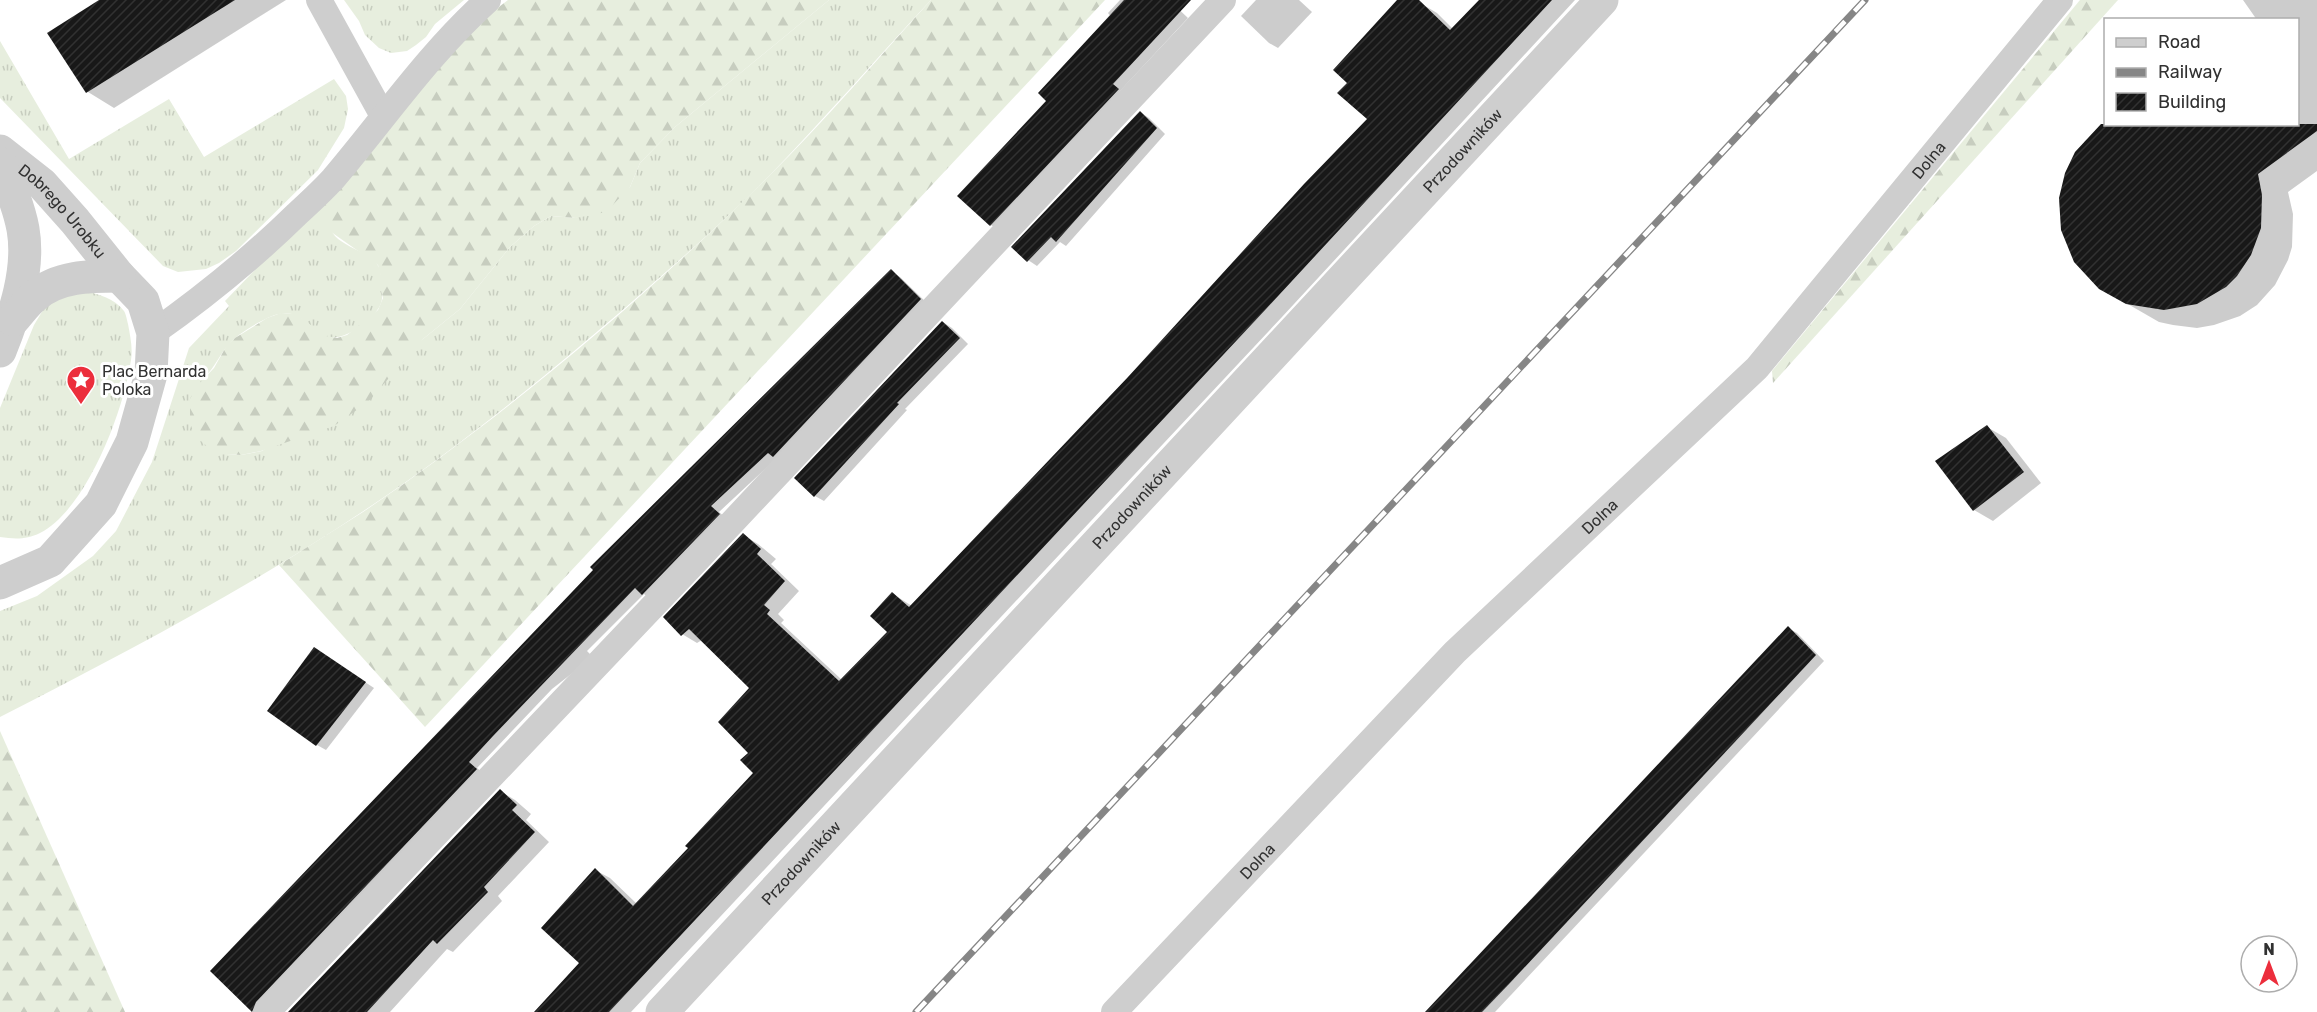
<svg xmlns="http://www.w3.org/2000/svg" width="2317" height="1012" viewBox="0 0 2317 1012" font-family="Rubik,sans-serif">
  <defs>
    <pattern id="grass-tufts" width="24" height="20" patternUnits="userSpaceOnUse" patternTransform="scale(1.5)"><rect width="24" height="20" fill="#e7eede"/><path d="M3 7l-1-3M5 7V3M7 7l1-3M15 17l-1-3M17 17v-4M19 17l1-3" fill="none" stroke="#c7cdbf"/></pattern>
    <pattern id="forest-firs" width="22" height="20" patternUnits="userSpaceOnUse" patternTransform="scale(1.5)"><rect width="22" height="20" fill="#e7eede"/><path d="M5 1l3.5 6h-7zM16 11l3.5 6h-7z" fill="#c7cdbf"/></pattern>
    <pattern id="building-hatch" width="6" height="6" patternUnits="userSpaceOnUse" patternTransform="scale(1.5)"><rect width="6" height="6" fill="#181818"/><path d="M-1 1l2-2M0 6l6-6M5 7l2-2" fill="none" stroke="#313131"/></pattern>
  </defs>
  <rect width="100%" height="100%" fill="#fff"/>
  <g fill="url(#grass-tufts)">
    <polygon points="344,0 464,0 435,24 426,37 416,45 407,51 391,53 379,48 365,35 359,21"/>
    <path d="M829,0H931C877,58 825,118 770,175C724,222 674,265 625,308C541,380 454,451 362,512C247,589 123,654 0,717V611L37,596L93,556L116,531L152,462L189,348L229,306L225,301L319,203C324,213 328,228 335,236C345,247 367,252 377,264C383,272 381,285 382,295C385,314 345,343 326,337C308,330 302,309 279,314C267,316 237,334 229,344C220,354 215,367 205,377L227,454L241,455L262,451L423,339L460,309L510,247L534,226L551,216L576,218L630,187L640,163L675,127Z"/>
    <polygon points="0,41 69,159 169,99 204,157 334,79 346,96 348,109 344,128 318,170 236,251 219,263 206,269 178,272 163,266 0,98"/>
    <path d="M84,291C98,294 114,298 124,311C126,314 127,320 128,324C130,335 133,348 131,360C124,410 87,509 40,533C26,540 14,539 0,537V408L34,325L46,305L59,294Z"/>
  </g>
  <g fill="url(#forest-firs)">
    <polygon points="508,0 829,0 675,127 640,163 630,187 606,212 576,218 551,216 534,226 510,247 460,309 423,339 368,402 334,426 261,451 241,455 227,454 208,447 195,436 190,423 190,399 196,387 214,368 227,345 235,338 267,318 281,313 296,314 326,336 337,338 347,335 378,310 383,298 380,286 381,277 378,265 324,227 318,216 319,203 474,26"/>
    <path d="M931,0H1105L425,727L279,565C307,547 335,530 363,512C505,416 646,297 768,177C825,121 877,59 931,0Z"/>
    <polygon points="2080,0 2118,0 1773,383 1772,371"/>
    <polygon points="0,731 125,1012 0,1012"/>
  </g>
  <g fill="#0003">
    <polygon points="102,0 286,0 114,108 88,92 49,33"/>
    <polygon points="1120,0 1169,0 1188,18 1121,90 1000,231 991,225 1048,101 1111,17 1108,13"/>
    <polygon points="1256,0 1299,0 1312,12 1278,48 1269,43 1241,16"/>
    <polygon points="1481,0 1575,0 1282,317 631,1012 536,1012 581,963 595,870 610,878 637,904 690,848 755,772 750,753 751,687 702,640 697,643 682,634 743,535 758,544 776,559 771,564 799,591 778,614 784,620 781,623 842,680 890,632 893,594 912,606 1129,378 1369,119 1422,4 1437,13 1453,29"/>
    <polygon points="2243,0 2317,0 2317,171 2288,192 2293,214 2292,247 2288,260 2275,285 2257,305 2240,316 2214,325 2197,328 2173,325 2159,322 2100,288 2084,142 2106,123 2298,124 2298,20 2257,20"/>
    <polygon points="1140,112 1149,118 1165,134 1066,246 1060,242 1037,266 1028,260"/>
    <polygon points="891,271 900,277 929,305 777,458 719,512 728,520 652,600 644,594 587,651 593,657 552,689 477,768 485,775 263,1012 253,1012 212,971"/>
    <polygon points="943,322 952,328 968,344 905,409 907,410 824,501 815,496"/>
    <polygon points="1987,427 2006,438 2041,483 1993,521 1974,510"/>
    <polygon points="1788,628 1797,633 1824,661 1495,1012 1435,1012"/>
    <polygon points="324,655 374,688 326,750 317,745"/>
    <polygon points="500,791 515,800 531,814 526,820 549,842 498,896 502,901 453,952 447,949 390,1012 290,1012"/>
  </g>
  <g fill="url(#building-hatch)">
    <polygon points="99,0 235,0 86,93 47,33"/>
    <polygon points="1124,0 1191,0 1113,84 1119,89 990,226 957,196 1046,101 1038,93"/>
    <polygon points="1397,0 1419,0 1450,30 1479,0 1552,0 1266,309 609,1012 534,1012 579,963 541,928 595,868 633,906 688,848 685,846 753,773 740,760 748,753 718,722 749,688 689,629 681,636 663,617 743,533 761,549 757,554 785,581 764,605 770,610 767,614 839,681 887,632 870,616 892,592 909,607 1128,377 1304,184 1367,119 1337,93 1347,83 1333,70"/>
    <polygon points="1140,111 1157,128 1056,242 1051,237 1027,262 1011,247"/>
    <polygon points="2101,124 2317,124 2317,131 2258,174 2262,195 2261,228 2251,255 2237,276 2226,287 2197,304 2164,310 2126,304 2099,289 2074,262 2061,230 2059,198 2065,173 2075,152"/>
    <polygon points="891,269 921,299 773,457 768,453 711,506 720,514 642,595 635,588 493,736 469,762 477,769 256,1002 252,1012 210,971 593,570 590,567"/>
    <polygon points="942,321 960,338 897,403 899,404 814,497 794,478"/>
    <polygon points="1987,425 2024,472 1973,511 1935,461"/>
    <polygon points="1788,626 1816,655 1509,984 1482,1012 1425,1012"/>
    <polygon points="314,647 366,682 316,746 267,711"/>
    <polygon points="500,789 517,805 512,810 535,832 484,887 488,892 437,944 433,940 367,1012 288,1012"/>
  </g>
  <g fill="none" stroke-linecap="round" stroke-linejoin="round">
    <g stroke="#cecece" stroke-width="26">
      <polyline points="319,0 383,116"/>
      <path d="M153,333C204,297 252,258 297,214C309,203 322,191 333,179C384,119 429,53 488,0"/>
      <polyline points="267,1012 695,562 1223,0"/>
      <path id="s1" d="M1114,1012L1455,652L1757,368L2060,0"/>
    </g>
    <g stroke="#cecece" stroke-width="33">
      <path id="s2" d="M0,151L42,184L75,221L119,276L143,301L153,333L151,374L132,442L101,504L50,561L0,583"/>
      <path d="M0,163C9,184 19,207 23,229C30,269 15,314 0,351"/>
      <path d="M13,320C20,312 27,302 35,296C58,276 90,276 119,276"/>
      <path id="s3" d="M662,1012L1602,0"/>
    </g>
    <g stroke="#868686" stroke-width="7">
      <polyline id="rail" points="916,1012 1865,0"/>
    </g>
    <use href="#rail" stroke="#fff" stroke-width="4.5" stroke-dasharray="14" stroke-linecap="butt"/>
  </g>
  <defs>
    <g id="sight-pin" transform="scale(1.5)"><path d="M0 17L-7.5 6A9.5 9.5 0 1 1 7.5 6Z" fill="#ec2e3c" stroke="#fff"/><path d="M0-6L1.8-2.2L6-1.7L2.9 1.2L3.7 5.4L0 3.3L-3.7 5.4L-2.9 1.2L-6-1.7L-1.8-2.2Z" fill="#fff"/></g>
  </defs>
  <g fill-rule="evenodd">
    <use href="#sight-pin" x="81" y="380"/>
  </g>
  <g text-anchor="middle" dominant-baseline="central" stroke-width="6" stroke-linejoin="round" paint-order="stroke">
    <g font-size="16" fill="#313131" stroke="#fff">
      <text stroke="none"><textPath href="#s3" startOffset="1176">Przodowników</textPath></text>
      <text stroke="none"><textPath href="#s1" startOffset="1180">Dolna</textPath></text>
      <text stroke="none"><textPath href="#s2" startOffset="87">Dobrego Urobku</textPath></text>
      <text stroke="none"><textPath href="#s3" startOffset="690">Przodowników</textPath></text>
      <text stroke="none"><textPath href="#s1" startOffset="694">Dolna</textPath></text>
      <text stroke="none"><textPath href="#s1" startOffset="208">Dolna</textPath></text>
      <text stroke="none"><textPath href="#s3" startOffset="204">Przodowników</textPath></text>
    </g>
    <g font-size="16" fill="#313131" stroke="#fff" text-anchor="start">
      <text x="102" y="371">Plac Bernarda<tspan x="102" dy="18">Poloka</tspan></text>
    </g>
  </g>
  <rect x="2104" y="18" width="195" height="108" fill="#ffffff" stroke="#adadad" stroke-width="1.5"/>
  <rect x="2116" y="38" width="30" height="9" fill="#cecece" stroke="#adadad" stroke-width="1.5"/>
  <text x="2158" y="48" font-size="18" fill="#313131">Road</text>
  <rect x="2116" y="68" width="30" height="9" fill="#868686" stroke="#adadad" stroke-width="1.5"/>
  <text x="2158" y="78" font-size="18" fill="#313131">Railway</text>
  <rect x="2116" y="93" width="30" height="18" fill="url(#building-hatch)" stroke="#adadad" stroke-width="1.5"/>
  <text x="2158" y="108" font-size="18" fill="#313131">Building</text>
  <g transform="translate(2269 964)"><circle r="28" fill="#ffffff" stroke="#adadad" stroke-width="1.5"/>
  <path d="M0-4.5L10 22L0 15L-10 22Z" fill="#ec2e3c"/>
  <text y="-9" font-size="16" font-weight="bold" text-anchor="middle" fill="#313131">N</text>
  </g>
</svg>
